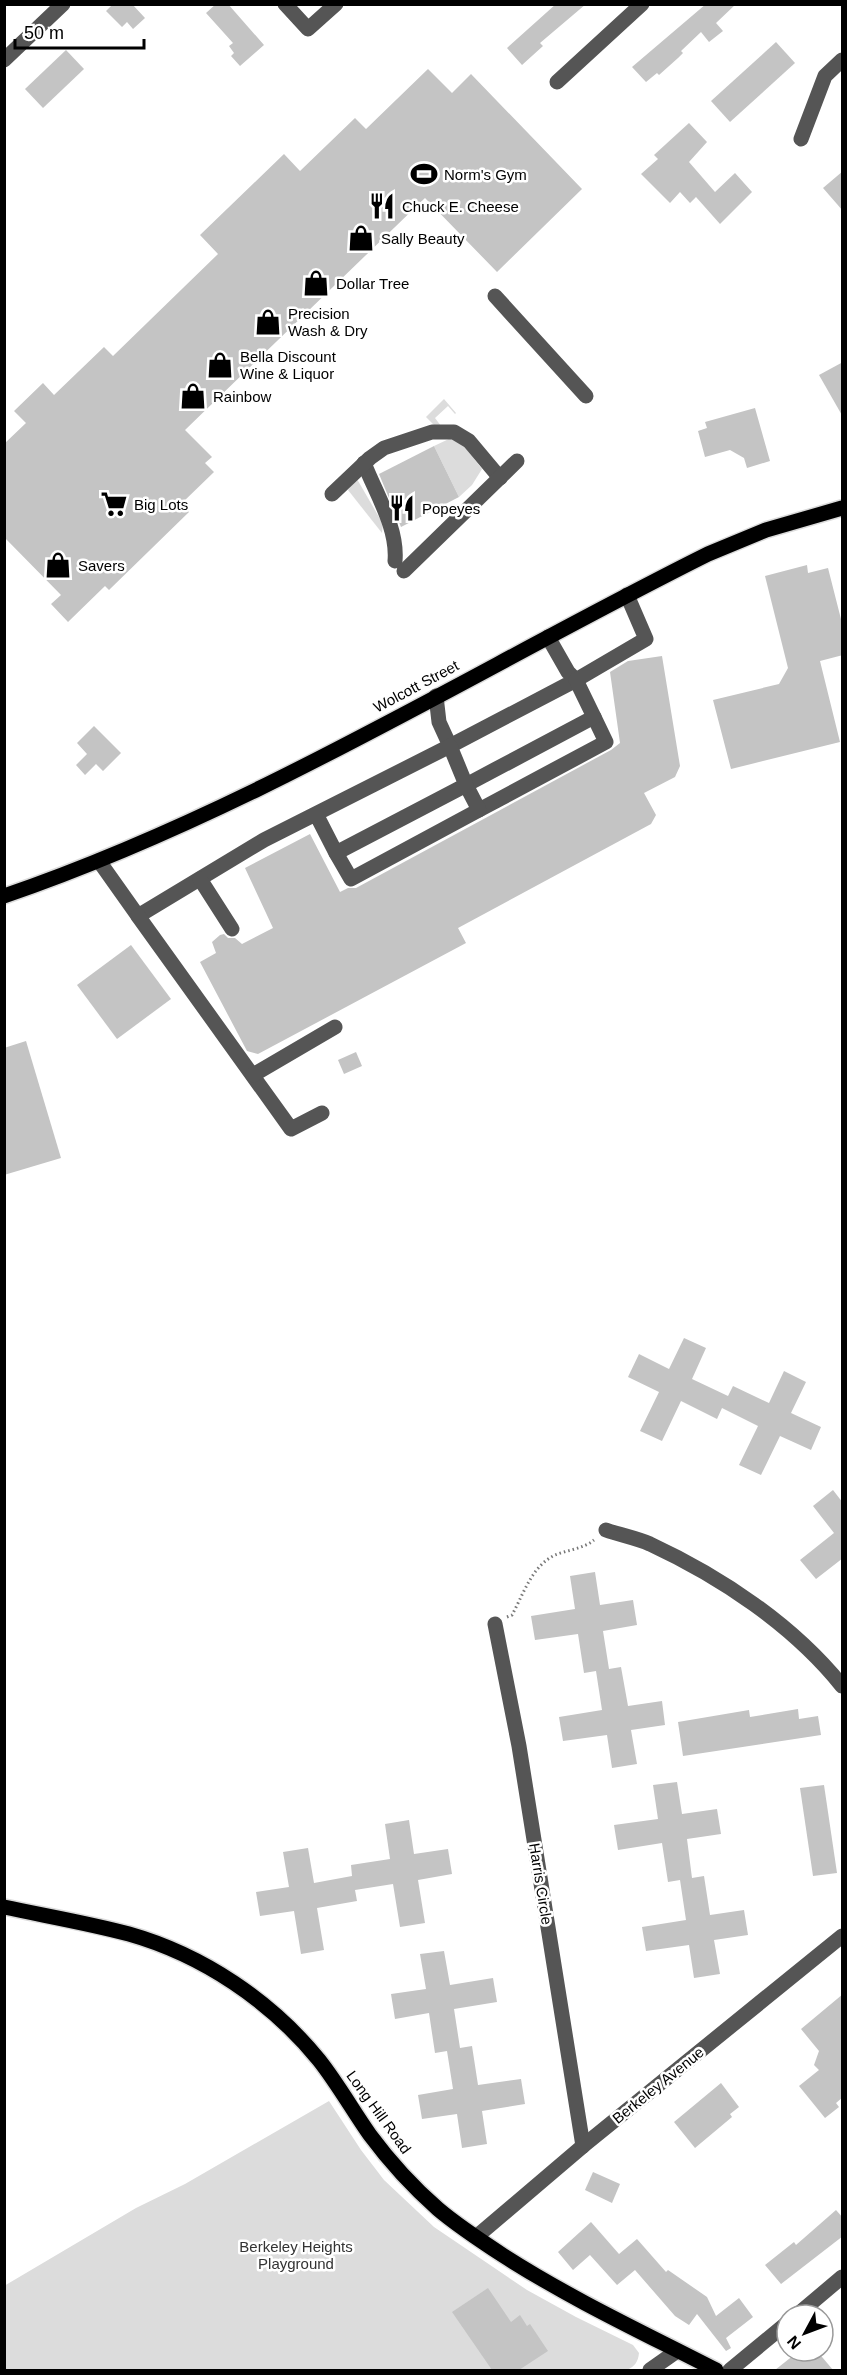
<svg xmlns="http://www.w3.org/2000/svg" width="847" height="2375" viewBox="0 0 847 2375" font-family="Helvetica,sans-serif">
  <rect width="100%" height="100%" fill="#fff"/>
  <g fill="#dcdcdc">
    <polygon points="444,399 456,413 455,414 448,406 435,418 441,426 438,429 426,417"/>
    <polygon points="451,438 460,441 482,469 472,485 459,497 434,446"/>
    <polygon points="357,479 383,524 382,533 348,490"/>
    <path d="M329,2101L361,2150L384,2180L434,2227L527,2290L576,2317L633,2345L639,2353C638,2362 635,2366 627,2370H5L4,2286L136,2208L185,2184Z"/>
  </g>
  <g fill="#c4c4c4">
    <polygon points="113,4 132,4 145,18 133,29 127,22 122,27 106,11"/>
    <polygon points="216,4 228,4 264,45 240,66 231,56 234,53 229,46 233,43 206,13"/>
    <polygon points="556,4 586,4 540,43 543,46 522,65 507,48"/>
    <polygon points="706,4 736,4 716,23 723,31 709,42 701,32 681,51 683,53 678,58 659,75 657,73 646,82 632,67"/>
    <polygon points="776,42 795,63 730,122 711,101"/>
    <polygon points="66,50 84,69 43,108 25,89"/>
    <polygon points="428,69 452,93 471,74 582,189 497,272 425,198 185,430 212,457 205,463 214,472 181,504 189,512 109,590 105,586 68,622 51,604 61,595 4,537 4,444 26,423 14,411 43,383 54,395 104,347 113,356 218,254 200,235 284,154 300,171 355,118 366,129"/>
    <polygon points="689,123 707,142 689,162 715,192 735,173 752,192 720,224 696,197 690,203 680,192 670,203 641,174 658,159 654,155"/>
    <polygon points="843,171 843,211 823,188"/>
    <polygon points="843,362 843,417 819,375"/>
    <polygon points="755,408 770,461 747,468 744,458 730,450 705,457 698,431 707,428 705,422"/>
    <polygon points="434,446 459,497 401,527 379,474"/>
    <polygon points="807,565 808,573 828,568 843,627 843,655 820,661 840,742 731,769 713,700 779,684 788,668 765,576"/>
    <polygon points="662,656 680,766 675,777 644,793 656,815 651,824 458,928 466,943 258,1054 247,1051 200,962 216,953 212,942 220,935 224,934 228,938 235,938 242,944 273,928 245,868 310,834 340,892 348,888 356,888 611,750 620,743 610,672 628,661"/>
    <polygon points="94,726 121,753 103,771 96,764 85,775 76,765 87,754 77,743"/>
    <polygon points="131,945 171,999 117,1039 77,985"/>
    <polygon points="26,1041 61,1158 4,1175 4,1048"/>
    <polygon points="356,1052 362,1066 344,1074 338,1060"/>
    <polygon points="684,1338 706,1348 692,1379 728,1396 733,1386 769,1403 784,1371 806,1382 791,1413 821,1427 811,1450 780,1436 761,1475 739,1465 758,1426 722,1408 717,1419 681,1401 662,1441 640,1431 659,1392 628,1377 639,1354 669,1369"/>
    <polygon points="833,1490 843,1503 843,1558 816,1579 800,1560 834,1533 813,1506"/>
    <polygon points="595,1572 600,1605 633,1600 637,1625 603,1631 609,1669 621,1667 628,1706 662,1701 665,1725 631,1730 637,1764 612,1768 607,1735 563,1741 559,1717 602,1710 596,1671 584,1673 578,1634 535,1640 531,1616 575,1609 570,1576"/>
    <polygon points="798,1709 799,1719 818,1716 821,1735 683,1756 678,1722 749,1710 750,1717"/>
    <polygon points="677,1782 682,1814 717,1809 721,1834 687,1839 692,1878 704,1876 710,1915 744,1910 748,1935 714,1940 720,1974 694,1978 689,1945 646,1951 642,1927 686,1920 680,1880 668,1882 662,1843 618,1850 614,1825 658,1819 653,1785"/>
    <polygon points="824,1785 837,1873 813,1876 800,1788"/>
    <polygon points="409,1820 414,1854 448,1849 452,1874 418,1880 425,1923 400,1927 393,1884 355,1890 357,1901 317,1908 324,1950 301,1954 294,1911 260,1916 256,1892 289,1887 283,1852 308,1848 314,1883 352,1876 351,1865 390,1859 385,1824"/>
    <polygon points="444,1951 450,1985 493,1978 497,2002 454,2009 460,2048 472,2046 478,2085 521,2079 525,2104 482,2111 487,2144 462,2148 457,2114 422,2119 418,2095 453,2089 447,2051 435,2053 429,2013 395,2019 391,1994 426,1989 420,1954"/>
    <polygon points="843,1994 843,2097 836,2103 839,2107 825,2118 799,2086 819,2070 814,2065 819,2051 801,2029"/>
    <polygon points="721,2083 739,2107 730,2114 732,2117 695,2148 674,2122"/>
    <polygon points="593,2172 620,2184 612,2203 585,2190"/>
    <polygon points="836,2210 843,2218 843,2236 781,2284 765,2265 794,2242 796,2245"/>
    <polygon points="591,2222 619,2254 637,2239 666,2272 668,2270 707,2297 716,2316 739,2298 753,2317 726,2338 731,2348 726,2351 697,2314 689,2325 675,2316 635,2270 617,2285 590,2255 573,2270 558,2252"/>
    <polygon points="488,2288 511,2322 520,2315 527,2326 530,2324 548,2351 519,2370 492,2370 452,2312"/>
    <polygon points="799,2351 817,2351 833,2370 775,2370"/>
  </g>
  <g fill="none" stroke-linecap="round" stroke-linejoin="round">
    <g stroke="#dbdbdb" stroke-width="18">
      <g id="major">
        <path d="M4,896C252,811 475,670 708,554L766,530L842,508"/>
        <path d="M4,1907C46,1916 88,1923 129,1934C203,1955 271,2001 319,2060C338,2084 353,2111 370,2135C390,2162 413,2187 438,2209C458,2226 481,2241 504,2256C573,2300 644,2333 716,2370"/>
      </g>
    </g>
    <path stroke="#777" stroke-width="3" stroke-dasharray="1.5 3" stroke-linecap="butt" d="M507,1617L512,1615C524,1593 532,1566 555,1555C567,1550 583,1549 594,1540"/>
    <g stroke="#555" stroke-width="15">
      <polyline points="285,4 308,29 336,4"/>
      <polyline points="4,60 63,4"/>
      <polyline points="557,82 642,4"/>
      <polyline points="801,139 825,76 842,60"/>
      <polyline points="495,296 586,396"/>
      <path d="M364,463C376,494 398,528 395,561"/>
      <polyline points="332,494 370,458 384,448 432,432 454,432 469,441 500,478"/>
      <polyline points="404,571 517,461"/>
      <polyline points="436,696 439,722 450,746 576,680 568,672 548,637"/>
      <polyline points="479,810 606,742 594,717"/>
      <polyline points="336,853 351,879 479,810 466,785 594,717 576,680 646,639 627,595"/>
      <polyline points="99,861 138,916 264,840 450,746 466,785 336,853 316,814"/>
      <polyline points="200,879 232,929"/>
      <polyline points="138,916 291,1129 322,1113"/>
      <polyline points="253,1075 335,1027"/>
      <path d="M606,1530C620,1535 636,1538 650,1544C721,1577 793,1625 842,1686"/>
      <polyline points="495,1624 519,1746 583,2146"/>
      <polyline points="476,2237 583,2146 842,1936"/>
      <polyline points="797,2315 842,2277"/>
      <polyline points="650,2370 677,2351"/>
      <polyline points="730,2370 787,2323"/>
    </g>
    <use href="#major" stroke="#000" stroke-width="15"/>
  </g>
  <defs>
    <g id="stadium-bare" transform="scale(2.07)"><path d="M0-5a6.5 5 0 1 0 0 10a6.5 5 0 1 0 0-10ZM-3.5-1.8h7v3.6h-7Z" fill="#000" stroke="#fff" stroke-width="2.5" paint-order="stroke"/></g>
    <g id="restaurant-bare" transform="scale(2.07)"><path d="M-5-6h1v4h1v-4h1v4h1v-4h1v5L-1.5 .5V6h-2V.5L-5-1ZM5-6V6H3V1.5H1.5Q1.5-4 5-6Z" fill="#000" stroke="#fff" stroke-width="2.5" paint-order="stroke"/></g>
    <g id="shop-bare" transform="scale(2.07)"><path d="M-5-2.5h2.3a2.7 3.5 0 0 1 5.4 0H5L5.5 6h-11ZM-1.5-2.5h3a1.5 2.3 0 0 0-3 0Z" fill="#000" stroke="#fff" stroke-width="2.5" paint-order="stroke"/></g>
    <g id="supermarket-bare" transform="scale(2.07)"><path d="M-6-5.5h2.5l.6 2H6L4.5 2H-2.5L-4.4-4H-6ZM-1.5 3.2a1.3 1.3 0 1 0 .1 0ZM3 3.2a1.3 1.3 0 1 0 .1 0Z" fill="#000" stroke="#fff" stroke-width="2.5" paint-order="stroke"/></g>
  </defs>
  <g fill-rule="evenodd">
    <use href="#stadium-bare" x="424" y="174"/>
    <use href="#restaurant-bare" x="382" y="206"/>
    <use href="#shop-bare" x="361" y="238"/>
    <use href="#shop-bare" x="316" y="283"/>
    <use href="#shop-bare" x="268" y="322"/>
    <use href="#shop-bare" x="220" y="365"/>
    <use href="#shop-bare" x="193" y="396"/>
    <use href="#supermarket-bare" x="114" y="504"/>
    <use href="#restaurant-bare" x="402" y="508"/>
    <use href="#shop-bare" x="58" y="565"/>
  </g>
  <g text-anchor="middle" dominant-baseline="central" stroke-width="5" stroke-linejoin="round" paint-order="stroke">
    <g font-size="15" fill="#000" stroke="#fff" text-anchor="start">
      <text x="444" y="174">Norm's Gym</text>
      <text x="402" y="206">Chuck E. Cheese</text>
      <text x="381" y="238">Sally Beauty</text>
      <text x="336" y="283">Dollar Tree</text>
      <text x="288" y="313">Precision<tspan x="288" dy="17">Wash &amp; Dry</tspan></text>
      <text x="240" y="356">Bella Discount<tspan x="240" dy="17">Wine &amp; Liquor</tspan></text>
      <text x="213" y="396">Rainbow</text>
      <text x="134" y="504">Big Lots</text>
      <text x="422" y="508">Popeyes</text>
      <text x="78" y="565">Savers</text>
    </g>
    <g font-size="15" fill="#000" stroke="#fff">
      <text transform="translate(416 686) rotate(-28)">Wolcott Street</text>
      <text transform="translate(541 1884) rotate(81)">Harris Circle</text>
      <text transform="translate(658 2085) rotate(-39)">Berkeley Avenue</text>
      <text transform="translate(379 2112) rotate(54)">Long Hill Road</text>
    </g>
    <g font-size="15" fill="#333" stroke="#fff">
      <text x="296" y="2246">Berkeley Heights<tspan x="296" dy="17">Playground</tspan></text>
    </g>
  </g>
  <rect width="847" height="2375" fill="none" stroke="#000000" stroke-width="12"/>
  <g transform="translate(805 2333) rotate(229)"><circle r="28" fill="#ffffff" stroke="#999999" stroke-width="1.5"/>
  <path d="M0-4.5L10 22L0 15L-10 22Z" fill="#000000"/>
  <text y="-9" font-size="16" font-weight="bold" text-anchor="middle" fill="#000000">N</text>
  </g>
  <path d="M15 39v9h129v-9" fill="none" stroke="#000000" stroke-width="3"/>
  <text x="24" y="39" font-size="18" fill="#000000" stroke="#ffffff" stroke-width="4.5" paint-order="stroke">50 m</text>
</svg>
